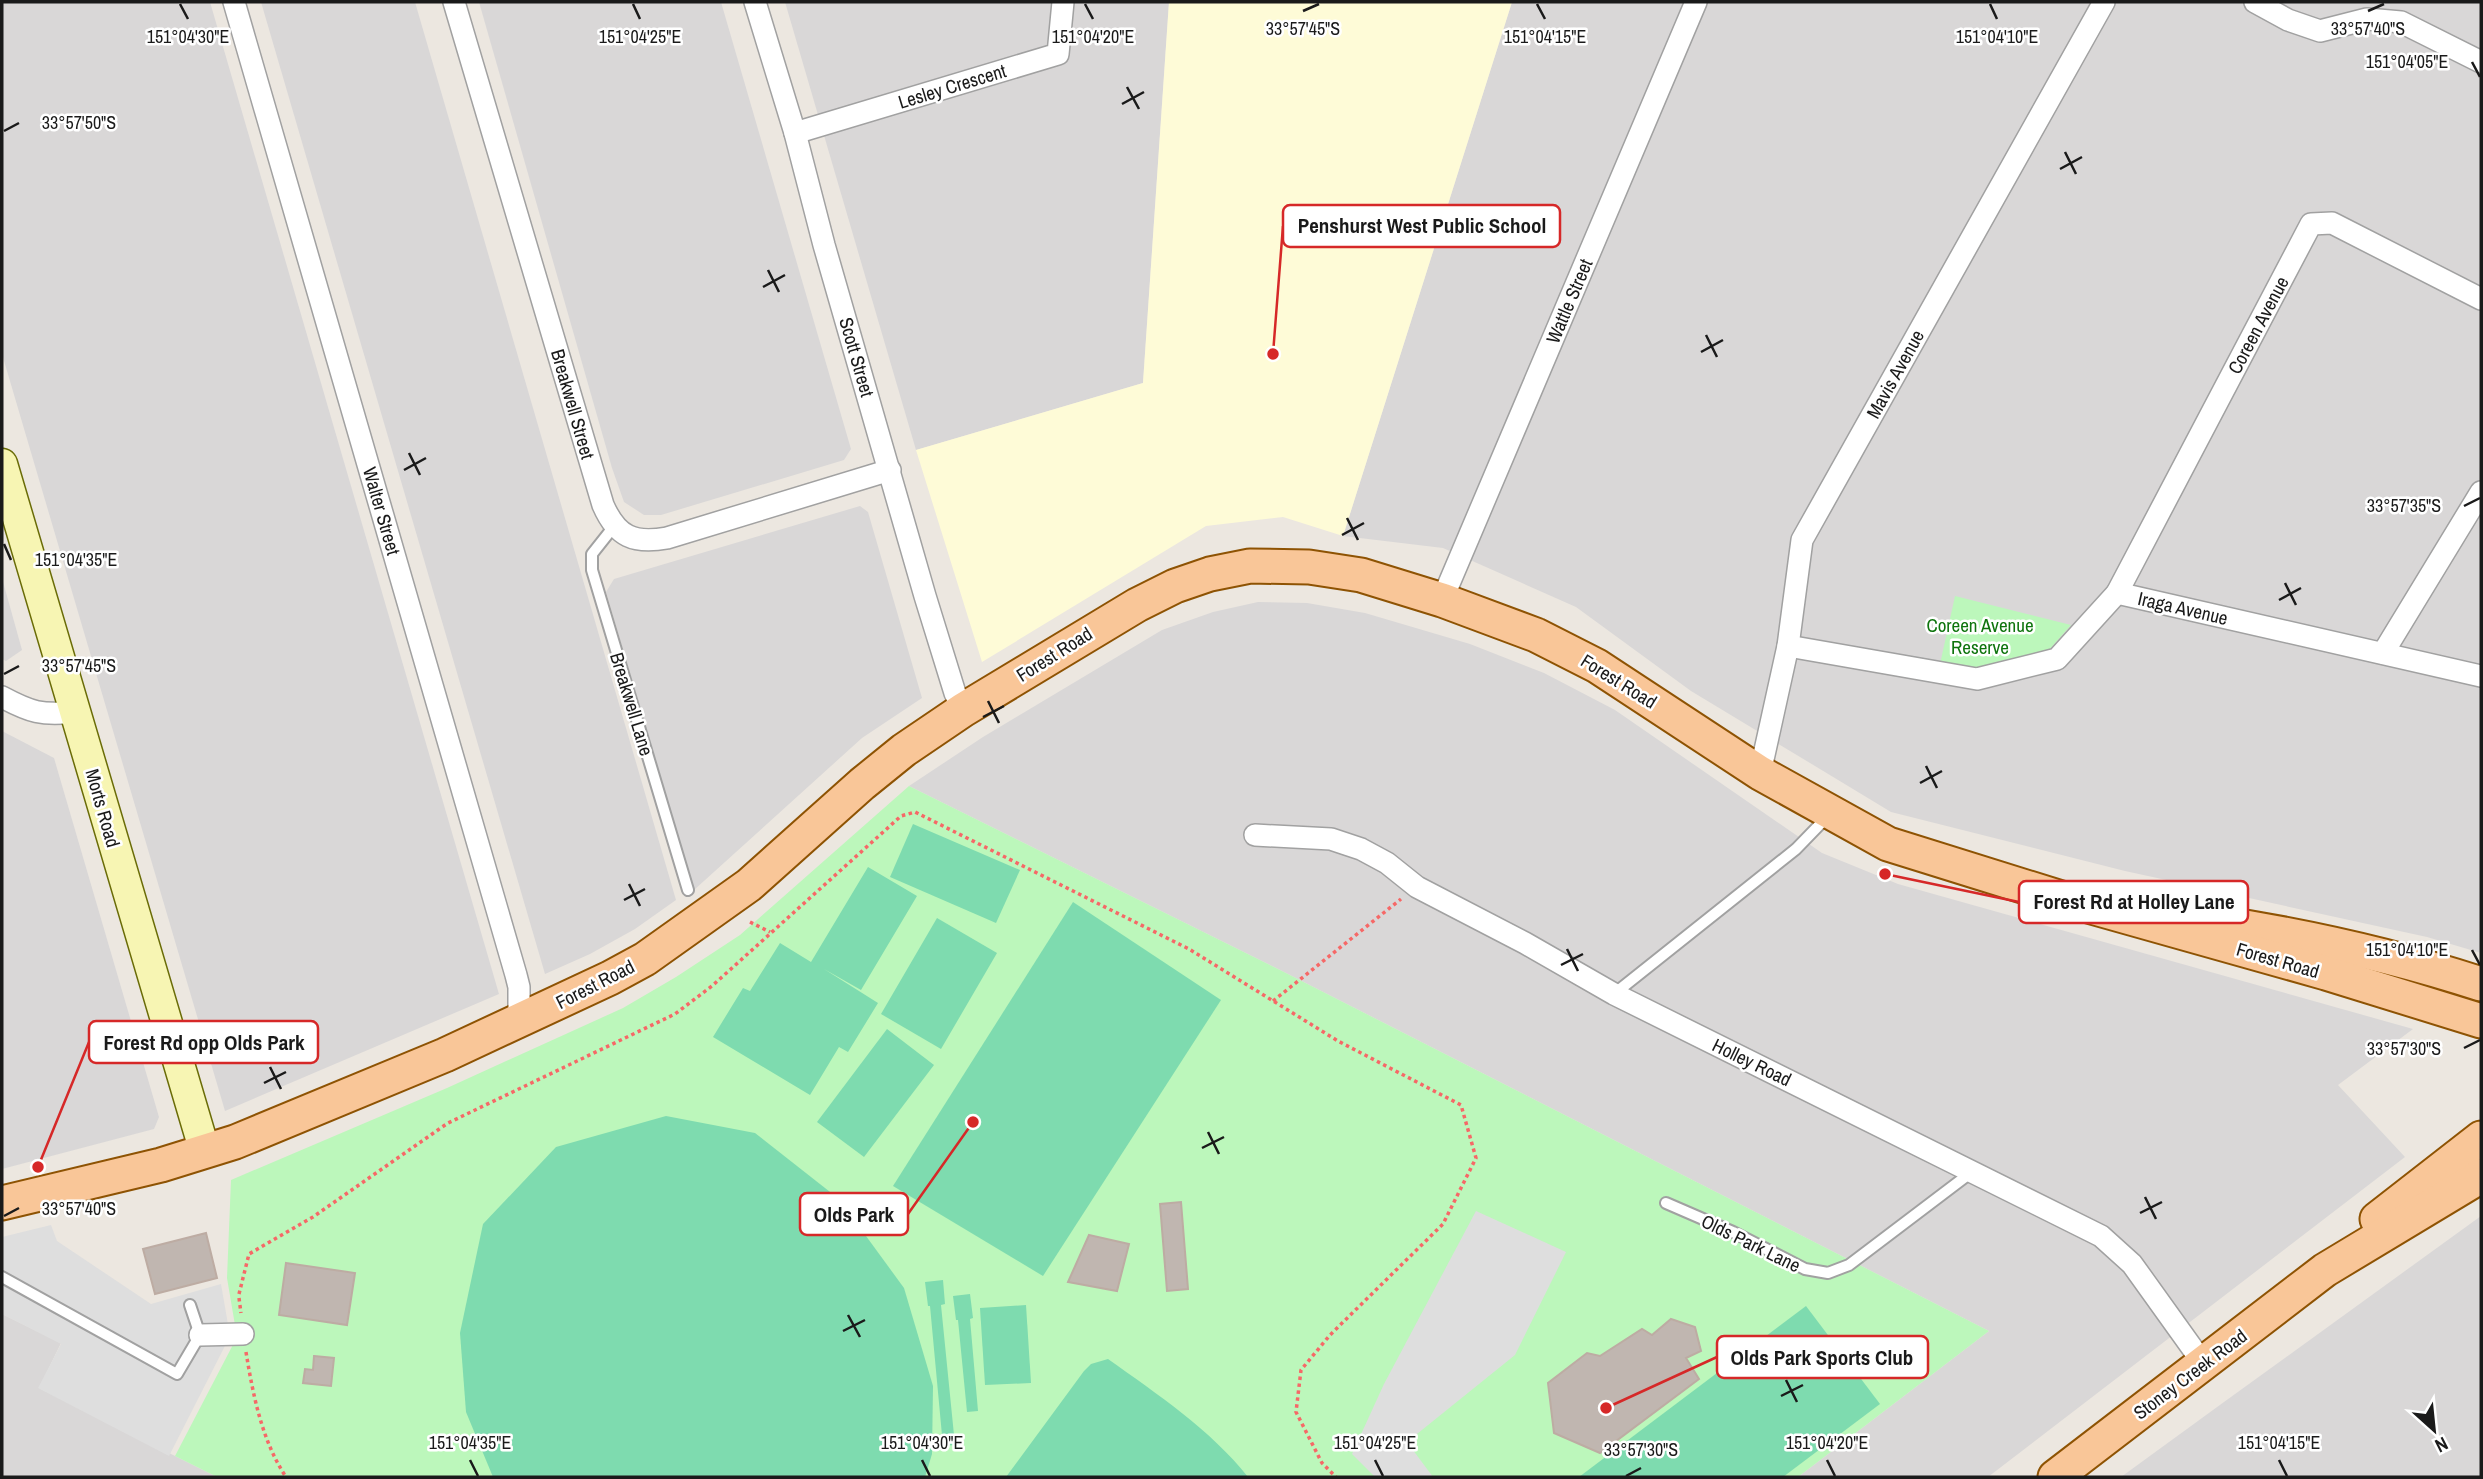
<svg xmlns="http://www.w3.org/2000/svg" width="2483" height="1479" viewBox="0 0 2483 1479" font-family="'Archivo Narrow',sans-serif">
  <rect width="100%" height="100%" fill="#ece7e0"/>
  <g fill="#d9d7d7">
    <polygon points="2,2 210,2 499,994 225,1111 2,354"/>
    <polygon points="261,2 415,2 676,900 635,929 590,954 545,974"/>
    <polygon points="479,2 721,2 851,449 844,460 661,515 644,515 624,502 612,468"/>
    <polygon points="785,2 1169,2 1143,383 916,450"/>
    <polygon points="1512,2 2481,2 2481,953 2427,937 2125,871 1891,812 1691,691 1576,607 1443,548 1343,536"/>
    <polygon points="860,506 868,512 922,698 862,738 694,890 606,592 614,579"/>
    <polygon points="2,578 22,650 6,661 2,659"/>
    <polygon points="1258,602 1307,603 1365,613 1470,644 1544,673 1615,710 1822,853 1898,884 2413,1029 2338,1085 2405,1157 1988,1477 1798,1477 1989,1331 1282,971 909,786 983,737 1162,630 1213,612"/>
    <polygon points="2,731 54,758 159,1117 154,1129 2,1169"/>
    <polygon points="2481,1216 2481,1477 2121,1477 2224,1402"/>
    <polygon points="2,1314 61,1343 39,1388 217,1477 2,1477"/>
  </g>
  <polygon fill="#fefbd7" points="1169,2 1512,2 1343,536 1283,517 1206,526 982,662 916,450 1143,383"/>
  <g fill="#bcf7bb">
    <polygon points="1955,596 2071,625 2048,651 1979,670 1940,664"/>
    <polygon points="909,786 1282,971 1989,1331 1798,1477 217,1477 175,1456 237,1337 227,1278 231,1180 447,1088 623,1008 676,977 740,935"/>
  </g>
  <g fill="#7edbaf">
    <polygon points="913,824 1020,870 996,923 890,877"/>
    <polygon points="868,867 917,896 861,990 824,969 878,1003 848,1052 839,1047 810,1095 713,1037 743,988 750,991 780,943 811,962"/>
    <polygon points="1073,902 1221,1000 1043,1276 893,1186"/>
    <polygon points="937,918 997,953 941,1049 881,1014"/>
    <polygon points="887,1029 934,1065 864,1157 817,1122"/>
    <polygon points="666,1116 755,1133 839,1199 904,1288 933,1386 932,1454 925,1477 493,1477 466,1412 460,1333 483,1224 556,1147"/>
    <polygon points="943,1280 945,1304 941,1305 955,1445 943,1446 930,1306 928,1306 925,1282"/>
    <polygon points="970,1294 973,1318 970,1319 978,1411 967,1412 958,1320 956,1320 953,1296"/>
    <polygon points="1026,1305 1031,1383 985,1385 980,1308"/>
    <polygon points="1806,1306 1880,1404 1783,1477 1579,1477"/>
    <path d="M1108,1359C1157,1394 1211,1430 1248,1477H1006L1084,1371L1091,1364Z"/>
  </g>
  <g fill="#dedede">
    <polygon points="1476,1211 1566,1252 1515,1355 1407,1442 1433,1477 1375,1477 1352,1454 1384,1384"/>
    <polygon points="51,1225 57,1241 151,1304 221,1284 230,1336 169,1456 38,1388 61,1344 2,1314 2,1237"/>
  </g>
  <g fill="#c0b6b0" stroke="#bdaca3" stroke-width="2">
    <polygon points="1181,1202 1188,1289 1167,1291 1160,1204"/>
    <polygon points="206,1233 217,1278 155,1294 143,1249"/>
    <polygon points="1089,1235 1129,1244 1117,1291 1068,1282"/>
    <polygon points="286,1263 355,1273 347,1325 279,1315"/>
    <polygon points="1671,1319 1695,1327 1701,1351 1686,1358 1699,1379 1600,1453 1554,1433 1548,1383 1587,1353 1600,1356 1642,1329 1652,1335"/>
    <polygon points="314,1356 334,1358 331,1386 303,1383 305,1369 313,1370"/>
  </g>
  <g fill="none" stroke-linecap="round" stroke-linejoin="round">
    <g stroke="#a1a1a1" stroke-width="14">
      <g id="lane">
        <polyline points="615,525 592,554 592,570 688,890"/>
        <polyline points="1614,994 1796,849 1828,816"/>
        <polyline points="1666,1203 1733,1232 1805,1269 1828,1273 1849,1265 1973,1171"/>
        <polyline points="2,1277 177,1374 200,1335 190,1305"/>
      </g>
    </g>
    <g stroke="#a1a1a1" stroke-width="24">
      <g id="street">
        <polyline points="234,2 516,975 519,987 519,1022"/>
        <path d="M454,2L603,505C617,537 634,544 667,538L890,470"/>
        <polyline points="755,2 795,133 824,245 925,596 955,693 963,710"/>
        <polyline points="2255,2 2288,20 2320,31 2367,19 2401,22 2481,62"/>
        <polyline points="795,133 1058,54 1063,2"/>
        <polyline points="2117,593 2311,224 2332,223 2481,299"/>
        <polyline points="1442,600 1696,2"/>
        <polyline points="1788,646 1977,679 2057,659 2117,593 2481,676"/>
        <polyline points="2383,653 2481,492"/>
        <path d="M2,697C30,712 42,716 75,712"/>
        <polyline points="1760,773 1788,646 1802,540 2104,2"/>
        <polyline points="1255,835 1331,839 1361,849 1387,863 1417,887 1525,943 1614,994 2101,1236 2132,1264 2203,1363"/>
        <polyline points="200,1335 243,1334"/>
      </g>
    </g>
    <g stroke="#6a6c07" stroke-width="33">
      <polyline id="secondary" points="2,464 205,1152"/>
    </g>
    <g stroke="#8e5303" stroke-width="37">
      <g id="primary">
        <path d="M2208,921C2301,935 2392,955 2481,984"/>
        <polyline points="2,1203 161,1165 235,1142 445,1055 610,978 645,959 749,885 862,784 904,750 963,710 1137,605 1175,586 1210,574 1250,566 1309,567 1361,575 1442,600 1536,635 1597,666 1760,773 1888,844 2074,902 2326,973 2481,1021"/>
        <polyline points="2377,1219 2481,1138"/>
        <polyline points="2055,1477 2325,1270 2481,1176"/>
      </g>
    </g>
    <g stroke="#f66867" stroke-width="3.5" stroke-dasharray="3.5 3.5" stroke-linecap="butt">
      <polyline points="750,922 770,932"/>
      <polyline points="1273,1001 1401,899"/>
      <polyline points="239,1294 249,1254 313,1217 448,1123 675,1014 712,986 901,816 915,812 1189,949 1338,1041 1461,1105 1476,1158 1443,1224 1330,1335 1301,1370 1296,1412 1322,1463 1336,1477"/>
      <polyline points="239,1298 241,1313"/>
      <path d="M246,1352C253,1395 262,1441 286,1477"/>
    </g>
    <use href="#lane" stroke="#fff" stroke-width="10"/>
    <use href="#street" stroke="#fff" stroke-width="21"/>
    <use href="#secondary" stroke="#f7f5b3" stroke-width="30"/>
    <use href="#primary" stroke="#f9c698" stroke-width="33"/>
  </g>
  <path fill="none" stroke="#1a1a1a" stroke-width="2.5" d="M180,4L188,19M633,4L640,19M1085,4L1093,19M1537,4L1545,19M1990,4L1997,19M1303,11L1319,4M2368,11L2384,4M2472,62L2480,77M1127,87L1139,109M1122,104L1144,92M4,131L19,123M2065,152L2076,174M2060,169L2082,157M768,270L779,292M763,287L785,275M1706,335L1717,357M1701,352L1723,340M409,453L420,475M404,470L426,458M2464,506L2480,498M1347,518L1358,540M1342,535L1364,523M4,544L11,560M2285,583L2296,605M2279,600L2301,588M4,674L19,666M988,701L999,723M983,717L1004,706M1926,766L1937,788M1920,783L1942,771M629,884L640,906M624,900L645,889M1567,949L1578,971M2472,950L2480,965M1561,965L1583,954M2464,1048L2480,1040M270,1067L281,1089M264,1083L286,1072M1208,1132L1219,1154M1202,1148L1224,1137M2145,1197L2156,1219M2140,1213L2162,1202M4,1216L19,1208M848,1315L860,1337M843,1331L865,1320M1786,1380L1797,1402M1781,1396L1803,1385M470,1460L478,1476M922,1460L930,1476M1375,1460L1383,1476M1827,1460L1835,1476M2279,1460L2287,1476M1626,1476L1641,1468"/>
  <g text-anchor="middle" dominant-baseline="central" stroke-width="5" stroke-linejoin="round" paint-order="stroke">
    <g font-size="19" fill="#1a1a1a" stroke="#fff">
      <text transform="translate(952 86) rotate(-17)">Lesley Crescent</text>
      <text transform="translate(1569 301) rotate(-67)">Wattle Street</text>
      <text transform="translate(2258 325) rotate(-62)">Coreen Avenue</text>
      <text transform="translate(857 357) rotate(74)">Scott Street</text>
      <text transform="translate(1895 374) rotate(-61)">Mavis Avenue</text>
      <text transform="translate(573 404) rotate(74)">Breakwell Street</text>
      <text transform="translate(382 511) rotate(74)">Walter Street</text>
      <text transform="translate(2183 608) rotate(13)">Iraga Avenue</text>
      <text transform="translate(1054 654) rotate(-32)">Forest Road</text>
      <text transform="translate(1619 681) rotate(32)">Forest Road</text>
      <text transform="translate(632 704) rotate(73)">Breakwell Lane</text>
      <text transform="translate(103 808) rotate(74)">Morts Road</text>
      <text transform="translate(2278 960) rotate(16)">Forest Road</text>
      <text transform="translate(595 984) rotate(-27)">Forest Road</text>
      <text transform="translate(1752 1062) rotate(26)">Holley Road</text>
      <text transform="translate(1751 1243) rotate(26)">Olds Park Lane</text>
      <text transform="translate(2190 1374) rotate(-37)">Stoney Creek Road</text>
    </g>
    <g font-size="19" fill="#0e740d" stroke="#fff">
      <text x="1980" y="625">Coreen Avenue<tspan x="1980" dy="22">Reserve</tspan></text>
    </g>
  </g>
  <g font-size="18" text-anchor="middle" fill="#1a1a1a" stroke="#fff" stroke-width="5" stroke-linejoin="round" paint-order="stroke">
    <text x="1303" y="35">33°57'45"S</text>
    <text x="2368" y="35">33°57'40"S</text>
    <text x="188" y="43">151°04'30"E</text>
    <text x="640" y="43">151°04'25"E</text>
    <text x="1093" y="43">151°04'20"E</text>
    <text x="1545" y="43">151°04'15"E</text>
    <text x="1997" y="43">151°04'10"E</text>
    <text x="2407" y="68">151°04'05"E</text>
    <text x="79" y="129">33°57'50"S</text>
    <text x="2404" y="512">33°57'35"S</text>
    <text x="76" y="566">151°04'35"E</text>
    <text x="79" y="672">33°57'45"S</text>
    <text x="2407" y="956">151°04'10"E</text>
    <text x="2404" y="1055">33°57'30"S</text>
    <text x="79" y="1215">33°57'40"S</text>
    <text x="470" y="1449">151°04'35"E</text>
    <text x="922" y="1449">151°04'30"E</text>
    <text x="1375" y="1449">151°04'25"E</text>
    <text x="1827" y="1449">151°04'20"E</text>
    <text x="2279" y="1449">151°04'15"E</text>
    <text x="1641" y="1456">33°57'30"S</text>
  </g>
  <path fill="none" stroke="#d62828" stroke-width="2.5" d="M1273 354L1283 226M1885 874L2019 902M38 1167L89 1042M973 1122L908 1214M1606 1408L1717 1357"/>
  <g fill="#d62828" stroke="#fff" stroke-width="2.5">
    <circle cx="1273" cy="354" r="7"/>
    <circle cx="1885" cy="874" r="7"/>
    <circle cx="38" cy="1167" r="7"/>
    <circle cx="973" cy="1122" r="7"/>
    <circle cx="1606" cy="1408" r="7"/>
  </g>
  <g fill="#fff" stroke="#d62828" stroke-width="2.5">
    <rect x="1283" y="205" width="277" height="42" rx="7"/>
    <rect x="2019" y="881" width="229" height="42" rx="7"/>
    <rect x="89" y="1021" width="229" height="42" rx="7"/>
    <rect x="800" y="1193" width="108" height="42" rx="7"/>
    <rect x="1717" y="1336" width="211" height="42" rx="7"/>
  </g>
  <g font-size="21" text-anchor="middle" font-weight="bold" fill="#1a1a1a">
    <text x="1422" y="233">Penshurst West Public School</text>
    <text x="2134" y="909">Forest Rd at Holley Lane</text>
    <text x="204" y="1050">Forest Rd opp Olds Park</text>
    <text x="854" y="1222">Olds Park</text>
    <text x="1822" y="1365">Olds Park Sports Club</text>
  </g>
  <rect width="2483" height="1479" fill="none" stroke="#1a1a1a" stroke-width="7"/>
  <g transform="translate(2434 1430) rotate(153)" stroke="#ffffff" stroke-width="5" paint-order="stroke">
  <path d="M0-5L12 26L0 18L-12 26Z" fill="#1a1a1a"/>
  <text y="-10" font-size="19" font-weight="bold" text-anchor="middle" fill="#1a1a1a">N</text>
  </g>
</svg>
